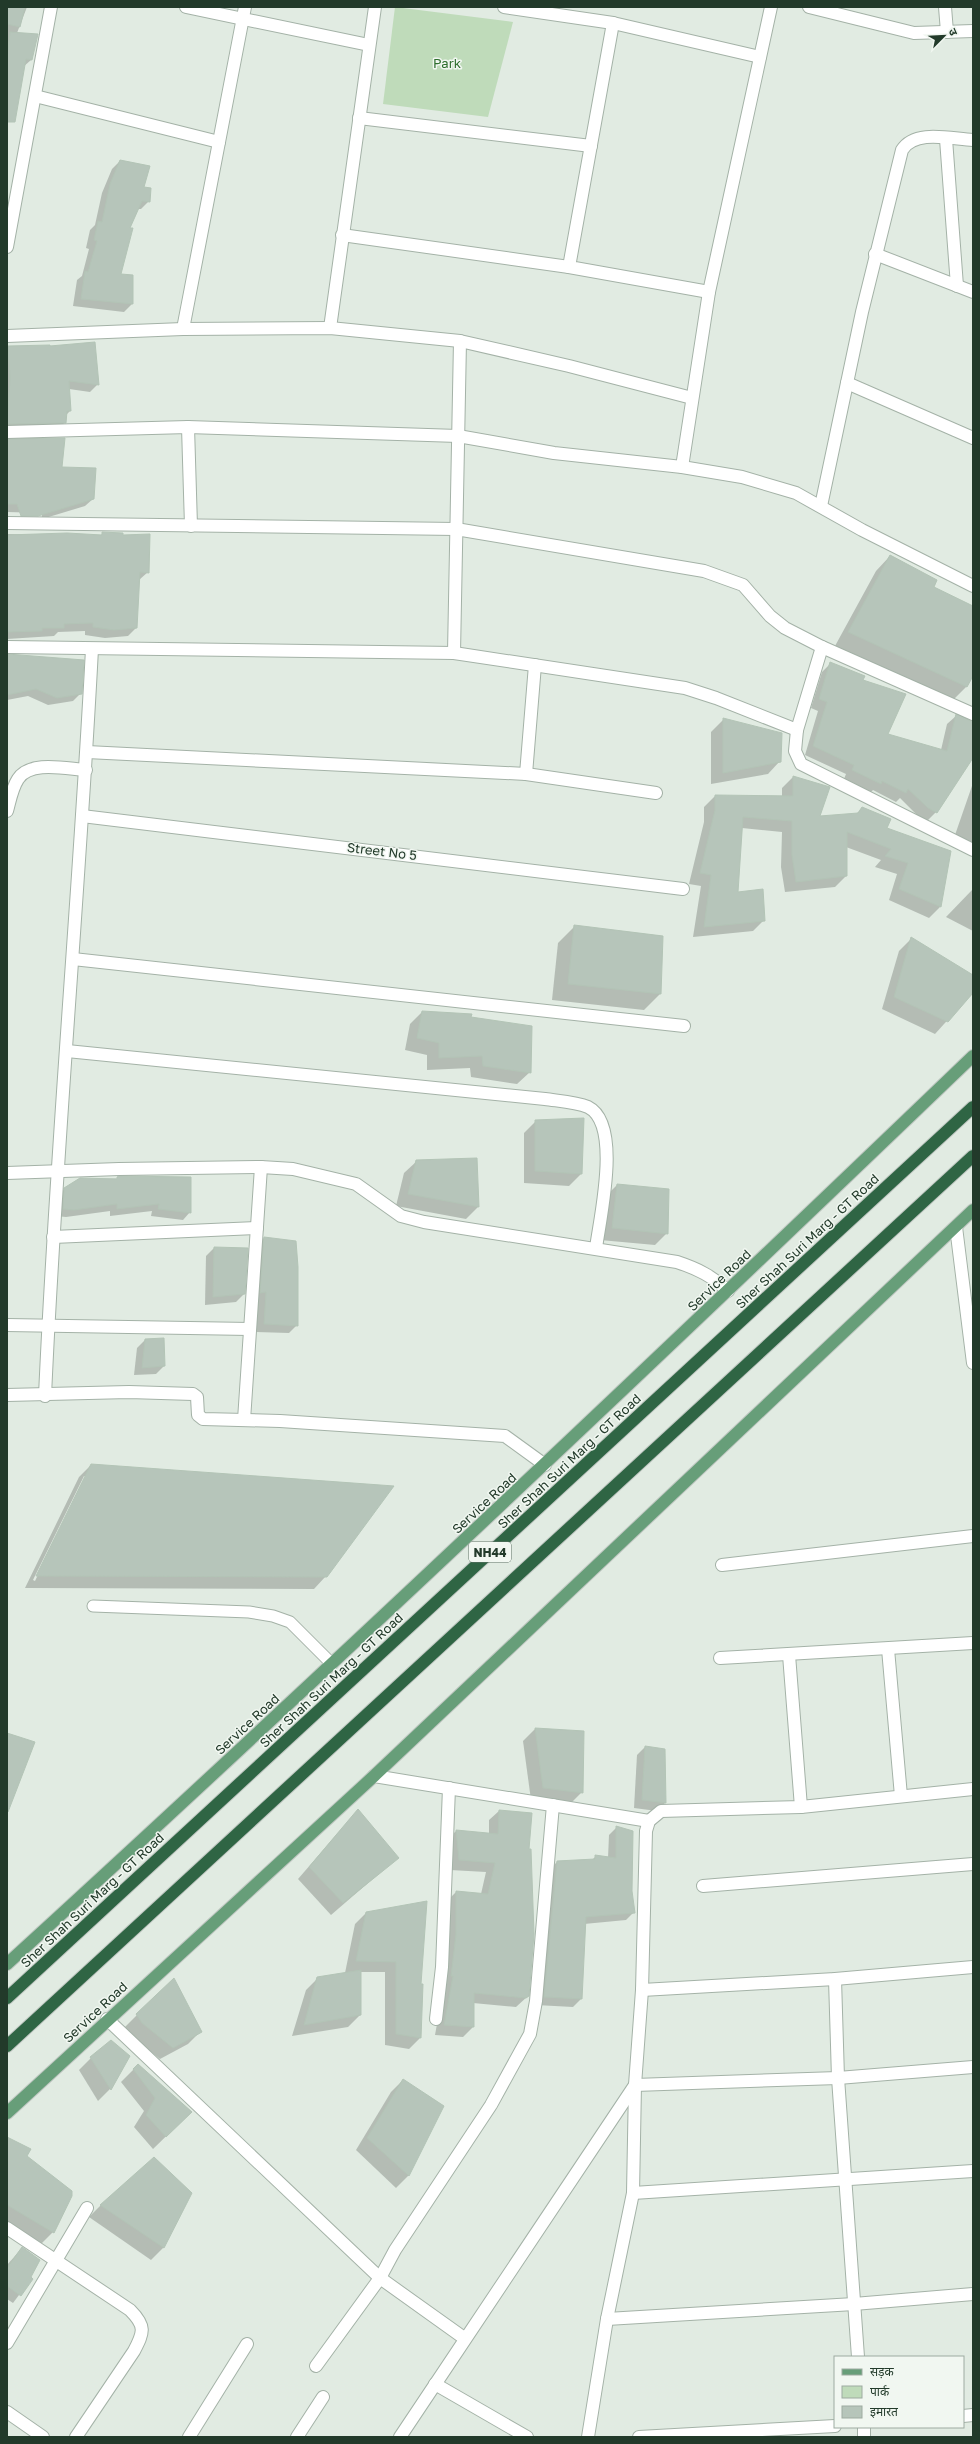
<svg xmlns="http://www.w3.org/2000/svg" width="980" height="2444" viewBox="0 0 980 2444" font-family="'Golos Text','Noto Sans Devanagari',sans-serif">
  <rect width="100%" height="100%" fill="#e1ebe2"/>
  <polygon fill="#bfdbba" points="395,7 513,22 488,117 383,104"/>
  <g fill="#0003" fill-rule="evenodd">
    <polygon points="7,7 27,7 17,33 37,35 31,60 23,67 7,112"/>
    <polygon points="120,161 143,187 149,201 141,209 138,209 129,229 120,275 132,304 124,312 73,306 77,280 82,276 89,249 86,248 90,230 95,225 102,193 112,169"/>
    <polygon points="8,347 98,384 90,392 69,389 70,411 65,416 65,422 57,430 7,432"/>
    <polygon points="7,441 61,468 94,498 85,506 42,519 42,513 7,512"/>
    <polygon points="103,533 148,572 139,580 136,628 128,636 105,638 85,635 85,631 58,632 54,636 7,639 7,534 100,536"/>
    <polygon points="890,556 933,587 973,607 973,674 967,686 952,701 835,646 876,571"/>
    <polygon points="7,656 81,693 73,701 48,705 28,696 7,700"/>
    <polygon points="831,663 861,681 887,735 941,750 947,724 956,716 973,724 973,757 936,812 927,821 919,817 900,798 896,802 873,790 871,792 844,779 846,774 805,755 818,711 811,708 822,672"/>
    <polygon points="723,720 780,761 768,774 711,784 711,732"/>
    <polygon points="793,777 819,817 856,814 862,809 886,829 950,852 940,907 929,918 889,900 897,874 875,867 881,860 846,847 846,876 835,887 785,892 781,867 782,832 742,828 737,893 764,920 753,931 693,937 701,886 689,884 704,822 704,807 715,796 782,797 782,788"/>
    <polygon points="973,783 973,844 955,835"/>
    <polygon points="973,889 973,931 946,917"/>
    <polygon points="575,926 662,936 660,994 644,1010 552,1000 558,943"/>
    <polygon points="911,939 973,977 973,992 935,1034 882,1009 899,951"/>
    <polygon points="422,1012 470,1018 530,1072 517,1084 471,1077 470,1068 427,1070 427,1055 405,1050 410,1024"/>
    <polygon points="536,1121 581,1174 569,1186 524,1183 524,1133"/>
    <polygon points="476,1159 478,1207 466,1219 396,1206 404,1173 417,1161"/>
    <polygon points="190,1178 190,1212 183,1220 151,1216 152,1211 110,1216 110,1211 66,1217 56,1216 57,1196 65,1189 81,1179"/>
    <polygon points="617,1185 667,1233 655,1245 600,1240 605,1197"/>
    <polygon points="264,1238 297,1325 289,1333 256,1332 258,1300 253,1300 256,1246"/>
    <polygon points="214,1248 244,1294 236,1302 205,1305 206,1256"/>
    <polygon points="145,1340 164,1366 156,1374 134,1375 137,1348"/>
    <path d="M91,1465L326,1576L314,1589L25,1588L79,1477ZM84,1476H86L35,1581L33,1580Z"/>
    <polygon points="535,1729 583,1732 582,1792 570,1804 531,1800 523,1741"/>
    <polygon points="645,1747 664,1750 665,1803 657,1811 634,1808 637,1755"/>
    <polygon points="358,1810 397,1858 331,1915 298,1879"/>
    <polygon points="499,1811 530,1814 528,1850 528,1996 516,2007 473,2003 473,2027 463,2037 435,2035 444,1986 447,1901 456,1892 481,1894 486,1872 450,1870 447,1840 456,1831 489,1834 489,1820"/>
    <polygon points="617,1827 634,1912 626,1920 584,1924 581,1999 573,2007 536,2005 549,1870 557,1862 592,1860 596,1856 608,1858 609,1835"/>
    <polygon points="366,1913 420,1985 422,1985 420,2038 409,2049 385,2045 385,1972 360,1972 360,2015 348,2027 292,2036 306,1990 318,1978 345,1973 355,1924"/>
    <polygon points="137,2015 200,2032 188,2044 160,2059 130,2035 125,2027"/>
    <polygon points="128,2057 110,2089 98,2101 79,2070 91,2058"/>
    <polygon points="138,2065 191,2112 153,2149 134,2127 144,2111 121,2082"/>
    <polygon points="403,2080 443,2106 408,2176 396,2188 356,2150 391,2092"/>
    <polygon points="7,2138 26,2156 53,2232 41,2244 7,2223"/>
    <polygon points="191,2193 163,2248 151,2260 89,2217 101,2205"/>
    <polygon points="22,2248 31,2279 13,2303 7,2299 7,2265"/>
  </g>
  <g fill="#b6c5ba" stroke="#b3c4b6">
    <polygon points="7,7 25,7 20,27 7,24"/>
    <polygon points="10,32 38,34 32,60 26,59 15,122 7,122 7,58"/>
    <polygon points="120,160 150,166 144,187 151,188 150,202 142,201 130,228 133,228 121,274 133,275 133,304 81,299 85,271 88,272 97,241 94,240 98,221 102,222 110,184"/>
    <polygon points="95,342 99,385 69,381 71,411 67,411 66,423 7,424 10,378 8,346 50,345 50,346"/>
    <polygon points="65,438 62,467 96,468 94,499 38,516 21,516 17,504 7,504 7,439"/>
    <polygon points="102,532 123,533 123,535 150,534 149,573 140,572 137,628 114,630 93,627 93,623 64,624 64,628 42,628 42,631 7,632 7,535 67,533 102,535"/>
    <polygon points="890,555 937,580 934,587 973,606 973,676 967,687 848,632"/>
    <polygon points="7,654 84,660 82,694 57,698 36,689 7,695"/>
    <polygon points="830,662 865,676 863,680 906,694 888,734 947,751 956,714 973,722 973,758 937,813 928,808 908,789 906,793 882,781 881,784 852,770 854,765 813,746 827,702 819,699"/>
    <polygon points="723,718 782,733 781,762 723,773"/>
    <polygon points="793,776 830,787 820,816 858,813 862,807 891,819 887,828 951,851 941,907 899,889 908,863 885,856 891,849 847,832 847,876 796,882 792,855 792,821 743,817 738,892 763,889 765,921 704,927 711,875 700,873 715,810 715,795 793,796"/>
    <polygon points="574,925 663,936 661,994 568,984"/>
    <polygon points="911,937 973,975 973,993 948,1022 894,997"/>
    <polygon points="422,1011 472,1014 471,1017 532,1026 531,1073 483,1066 482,1056 439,1058 439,1043 417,1038"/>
    <polygon points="584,1118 582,1174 535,1171 535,1120"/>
    <polygon points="477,1158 479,1207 408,1194 416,1160"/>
    <polygon points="119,1176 191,1177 191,1213 158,1209 159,1204 117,1209 117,1204 74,1210 63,1209 64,1188 80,1178 117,1179 117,1177"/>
    <polygon points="617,1184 669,1189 668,1234 612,1228"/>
    <polygon points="264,1237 296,1241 298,1267 298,1326 264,1324 266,1292 260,1293"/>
    <polygon points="214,1247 248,1248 245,1294 213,1297"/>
    <polygon points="164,1338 165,1366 142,1368 145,1339"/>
    <polygon points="91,1464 394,1486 327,1577 36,1576"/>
    <polygon points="535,1728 584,1731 583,1793 543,1788"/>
    <polygon points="7,1733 35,1742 8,1812 7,1811"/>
    <polygon points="645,1746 665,1749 666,1803 642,1800"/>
    <polygon points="358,1809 399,1858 343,1903 309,1867"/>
    <polygon points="499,1810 532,1813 529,1849 531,1849 534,1934 529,1996 526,1998 474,1993 474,2027 444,2025 453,1976 451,1976 456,1934 456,1891 488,1894 495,1863 459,1860 456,1830 498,1834"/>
    <polygon points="616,1826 633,1831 632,1891 635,1913 586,1917 582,1999 544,1997 557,1861 595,1859 595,1855 616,1858"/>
    <polygon points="427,1901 421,1984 423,1984 421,2038 396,2034 396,1962 356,1961 366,1912"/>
    <polygon points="361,1970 361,2015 304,2025 317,1977"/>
    <polygon points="174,1978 202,2032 173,2048 142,2023 136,2014"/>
    <polygon points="111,2040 130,2056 111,2090 90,2057"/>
    <polygon points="138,2064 192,2112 166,2137 146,2115 155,2098 133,2069"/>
    <polygon points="403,2079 444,2106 409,2176 367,2138"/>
    <polygon points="7,2137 31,2149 27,2156 72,2191 72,2196 54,2233 7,2205"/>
    <polygon points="154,2157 192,2193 164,2248 100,2205"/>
    <polygon points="22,2247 40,2260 31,2277 33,2279 21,2296 7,2286 7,2268"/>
  </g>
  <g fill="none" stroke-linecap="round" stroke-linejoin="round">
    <g stroke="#a4b2a7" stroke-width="13">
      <polyline id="lane" points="93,1606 249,1612 273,1616 290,1622 332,1664"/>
    </g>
    <g stroke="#a4b2a7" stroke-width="14">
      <g id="street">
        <polyline points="186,7 369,45"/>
        <polyline points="504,7 613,23 760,57"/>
        <polyline points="809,7 914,33 973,31"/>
        <polyline points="945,7 947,32"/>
        <polyline points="613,23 569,267 709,292"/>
        <polyline points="35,96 219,142"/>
        <polyline points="359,118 591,146"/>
        <polyline points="946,139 957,286"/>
        <polyline points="342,235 569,267"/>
        <polyline points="7,247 51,7"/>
        <polyline points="875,254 973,292"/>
        <polyline points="330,328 375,7"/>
        <polyline points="183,329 245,7"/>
        <polyline points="7,336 183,329 330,328 460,341 569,366 692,398"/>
        <polyline points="847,383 973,438"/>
        <polyline points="188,427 191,526"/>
        <polyline points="7,432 188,427 458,436 554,453 682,467 742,477 796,493 862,530 973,586"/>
        <polyline points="682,467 709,292 771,7"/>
        <path d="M821,506L862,312L902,150C915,129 951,139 973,140"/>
        <polyline points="7,523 456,529 704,571 743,585 770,616 785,628 822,647 973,714"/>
        <polyline points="7,647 454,653 685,688 716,698 797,730"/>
        <polyline points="822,647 797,730 795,751 801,764 973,850"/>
        <polyline points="454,653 460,341"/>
        <polyline points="87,752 526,774 656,793"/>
        <polyline points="526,774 535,665"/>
        <path d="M7,811C10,800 12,788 18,779C30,760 67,769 86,770"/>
        <polyline points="82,816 683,889"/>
        <polyline points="73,959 684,1026"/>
        <path d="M67,1051L545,1099C558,1101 576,1102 588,1107C622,1124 600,1217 596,1248"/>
        <path d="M7,1173L119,1169L261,1167L293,1169L356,1184L401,1216L424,1222L677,1262C698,1269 712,1276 728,1291"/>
        <polyline points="956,1227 973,1363"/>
        <polyline points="53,1237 257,1228"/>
        <polyline points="7,1325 250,1329"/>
        <polyline points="7,1395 129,1392 193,1394 197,1397 198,1415 203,1419 280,1421 505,1436 545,1465"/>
        <path d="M45,1396C56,1147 79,898 92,649"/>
        <polyline points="244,1420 261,1167"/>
        <polyline points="722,1565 973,1536"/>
        <polyline points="888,1649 901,1796"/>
        <polyline points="789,1655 801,1807"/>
        <polyline points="720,1658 973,1643"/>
        <polyline points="374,1776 649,1821"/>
        <polyline points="703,1886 973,1864"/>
        <polyline points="835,1979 838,2078 858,2357"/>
        <polyline points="642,1990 835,1979 973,1967"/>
        <polyline points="107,2019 380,2278 464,2338"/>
        <polyline points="436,2019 442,1967 449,1788"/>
        <polyline points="633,2193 973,2171"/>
        <path d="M7,2228L130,2310C146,2326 144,2332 134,2351L76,2437"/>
        <polyline points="607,2319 854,2304 973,2294"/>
        <polyline points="7,2343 87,2208"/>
        <polyline points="316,2366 380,2278 395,2250 491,2105 530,2034 536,2001 553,1805"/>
        <polyline points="435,2384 527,2437"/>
        <polyline points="7,2412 43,2437"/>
        <polyline points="963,2416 973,2415"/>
        <polyline points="864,2427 864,2437"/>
        <polyline points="189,2437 247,2344"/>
        <polyline points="297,2437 323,2397"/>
        <polyline points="400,2437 635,2085 838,2078 973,2067"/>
        <polyline points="588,2437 607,2319 633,2193 635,2085 642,1990 646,1831 649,1821 661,1811 801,1807 973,1789"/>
        <polyline points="639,2437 835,2426"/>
      </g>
    </g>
    <g stroke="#c1c8c3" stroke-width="14">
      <g id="primary">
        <path d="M7,1964C333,1666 654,1362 973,1056"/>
        <polyline points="7,2113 374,1776 973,1210"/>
      </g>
    </g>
    <g stroke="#c1c8c3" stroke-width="14">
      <g id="highway">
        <polyline points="7,1998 973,1107"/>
        <polyline points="7,2046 973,1156"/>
      </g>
    </g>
    <use href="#lane" stroke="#fff" stroke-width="11"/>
    <use href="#street" stroke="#fff" stroke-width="12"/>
    <use href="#primary" stroke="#679e79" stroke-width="12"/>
    <use href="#highway" stroke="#2f6544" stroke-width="12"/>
  </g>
  <g text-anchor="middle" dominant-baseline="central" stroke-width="3" stroke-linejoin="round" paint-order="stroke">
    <rect fill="#f1f7f1" stroke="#607366" stroke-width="1" x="469" y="1542" width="42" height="20" rx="3"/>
    <g font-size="12" font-weight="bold" fill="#223a2a">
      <text x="490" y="1552">NH44</text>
    </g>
    <g font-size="13" fill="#2f6f2e" stroke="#f1f7f1">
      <text x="447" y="63">Park</text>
    </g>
    <g font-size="13" fill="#223a2a" stroke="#f1f7f1">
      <text transform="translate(382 851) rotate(7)">Street No 5</text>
      <text transform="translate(807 1241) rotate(-43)">Sher Shah Suri Marg - GT Road</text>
      <text transform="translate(719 1280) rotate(-44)">Service Road</text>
      <text transform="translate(569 1461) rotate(-43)">Sher Shah Suri Marg - GT Road</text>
      <text transform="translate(484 1503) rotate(-43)">Service Road</text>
      <text transform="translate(331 1680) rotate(-43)">Sher Shah Suri Marg - GT Road</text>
      <text transform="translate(247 1724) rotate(-43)">Service Road</text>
      <text transform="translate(92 1900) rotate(-43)">Sher Shah Suri Marg - GT Road</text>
      <text transform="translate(95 2012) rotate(-43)">Service Road</text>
    </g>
  </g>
  <rect width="980" height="2444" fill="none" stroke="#223a2a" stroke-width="16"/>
  <rect x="834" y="2356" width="130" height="72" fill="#f1f7f1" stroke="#9eaba1"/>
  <rect x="842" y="2369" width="20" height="6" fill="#679e79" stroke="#9eaba1"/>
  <text x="870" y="2376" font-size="12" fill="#223a2a">सड़क</text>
  <rect x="842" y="2386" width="20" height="12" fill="#bfdbba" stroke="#9eaba1"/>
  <text x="870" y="2396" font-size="12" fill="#223a2a">पार्क</text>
  <rect x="842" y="2406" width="20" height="12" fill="#b6c5ba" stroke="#9eaba1"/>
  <text x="870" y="2416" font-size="12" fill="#223a2a">इमारत</text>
  <g transform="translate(944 36) rotate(66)" stroke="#f1f7f1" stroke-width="3" paint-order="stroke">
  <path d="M0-3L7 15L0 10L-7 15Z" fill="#223a2a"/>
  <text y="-6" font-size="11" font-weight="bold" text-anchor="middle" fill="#223a2a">उ</text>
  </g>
</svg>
